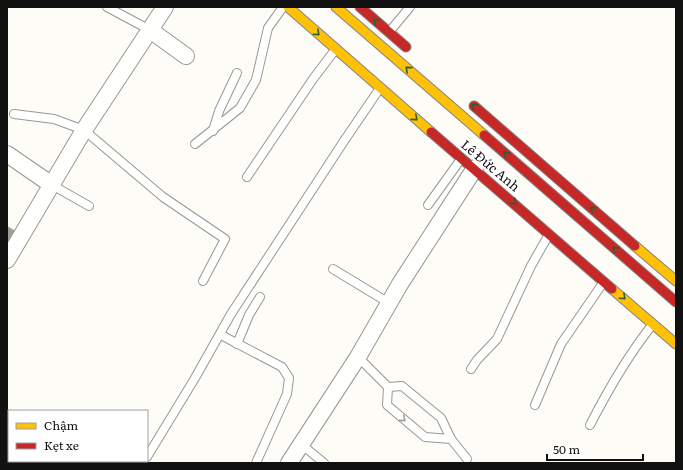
<svg xmlns="http://www.w3.org/2000/svg" width="683" height="470" viewBox="0 0 683 470" font-family="Literata,serif">
  <rect width="100%" height="100%" fill="#fdfcf7"/>
  <polygon fill="#a19f9c" points="7,226 19,233 13,246 7,242"/>
  <g fill="none" stroke-linecap="round" stroke-linejoin="round">
    <g stroke="#979795" stroke-width="10">
      <g id="lane">
        <polyline points="107,7 150,30"/>
        <polyline points="390,31 410,7"/>
        <polyline points="14,114 54,119 84,130 163,197 225,239 203,281"/>
        <polyline points="213,131 219,111 237,73"/>
        <polyline points="195,144 240,108 256,80 268,28 283,7"/>
        <polyline points="247,177 313,79 335,50"/>
        <polyline points="52,185 89,206"/>
        <polyline points="428,205 461,159"/>
        <polyline points="333,269 389,303"/>
        <polyline points="221,335 282,367 289,378 287,394 256,463"/>
        <polyline points="237,344 249,315 260,297"/>
        <polyline points="358,357 388,387 387,405 425,437 451,439"/>
        <polyline points="471,369 477,360 497,339 531,266 548,236"/>
        <polyline points="388,387 402,386 441,418 451,439 467,459"/>
        <polyline points="535,405 561,344 603,283"/>
        <path d="M590,425C608,390 628,355 653,324"/>
        <polyline points="301,444 324,463"/>
        <polyline points="7,454 9,455"/>
        <polyline points="147,457 195,378 231,314 344,141 380,88"/>
        <polyline points="19,461 23,463"/>
        <polyline points="98,463 99,463"/>
      </g>
    </g>
    <g stroke="#979795" stroke-width="18">
      <g id="street">
        <polyline points="150,30 186,56"/>
        <polyline points="7,154 52,185"/>
        <polyline points="7,260 84,130 165,7"/>
        <polyline points="289,463 358,357 400,284 475,168"/>
      </g>
    </g>
    <g stroke="#858482" stroke-width="11">
      <g id="slow">
        <polyline points="288,7 431,132"/>
        <polyline points="336,7 484,135"/>
        <polyline points="635,246 676,281"/>
        <polyline points="612,289 676,344"/>
      </g>
    </g>
    <g stroke="#858482" stroke-width="11">
      <g id="jam">
        <polyline points="360,7 406,47"/>
        <polyline points="474,106 635,246"/>
        <polyline points="431,132 612,289"/>
        <polyline points="484,135 676,302"/>
      </g>
    </g>
    <use href="#lane" stroke="#fffffe" stroke-width="8"/>
    <use href="#street" stroke="#fffffe" stroke-width="16"/>
    <use href="#slow" stroke="#ffc107" stroke-width="9"/>
    <use href="#jam" stroke="#c62828" stroke-width="9"/>
  </g>
  <defs><path id="oneway-chevron" d="M-2-3.5L2.5 0L-2 3.5" fill="none" stroke-width="1.6" stroke-linecap="round" stroke-linejoin="round"/></defs>
  <g stroke="#2e6030">
    <use href="#oneway-chevron" transform="translate(376 21) rotate(-138)"/>
    <use href="#oneway-chevron" transform="translate(317 33) rotate(42)"/>
    <use href="#oneway-chevron" transform="translate(408 69) rotate(-139)"/>
    <use href="#oneway-chevron" transform="translate(474 106) rotate(-139)"/>
    <use href="#oneway-chevron" transform="translate(415 118) rotate(41)"/>
    <use href="#oneway-chevron" transform="translate(506 154) rotate(-139)"/>
    <use href="#oneway-chevron" transform="translate(514 202) rotate(41)"/>
    <use href="#oneway-chevron" transform="translate(593 209) rotate(-139)"/>
    <use href="#oneway-chevron" transform="translate(615 249) rotate(-139)"/>
    <use href="#oneway-chevron" transform="translate(623 297) rotate(42)"/>
  </g>
  <use stroke="#a0a09f" href="#oneway-chevron" transform="translate(403 419) rotate(40)"/>
  <g text-anchor="middle" dominant-baseline="central" stroke-width="4" stroke-linejoin="round" paint-order="stroke">
    <g font-size="13" fill="#111" stroke="#fff">
      <text transform="translate(491 165) rotate(40)">Lê Đức Anh</text>
    </g>
  </g>
  <rect width="683" height="470" fill="none" stroke="#111111" stroke-width="16"/>
  <rect x="8" y="410" width="140" height="52" fill="#ffffff" stroke="#a0a0a0"/>
  <rect x="16" y="423" width="20" height="6" fill="#ffc107" stroke="#a0a0a0"/>
  <text x="44" y="430" font-size="12" fill="#111111">Chậm</text>
  <rect x="16" y="443" width="20" height="6" fill="#c62828" stroke="#a0a0a0"/>
  <text x="44" y="450" font-size="12" fill="#111111">Kẹt xe</text>
  <path d="M547 454v6h96v-6" fill="none" stroke="#111111" stroke-width="2"/>
  <text x="553" y="454" font-size="12" fill="#111111" stroke="#ffffff" stroke-width="3" paint-order="stroke">50 m</text>
</svg>
